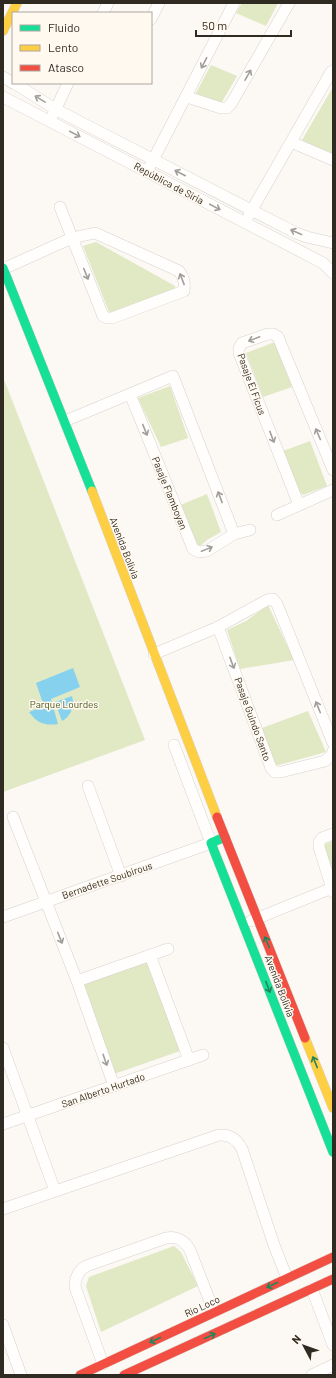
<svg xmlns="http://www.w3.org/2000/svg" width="336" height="1378" viewBox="0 0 336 1378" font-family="Barlow,sans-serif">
  <rect width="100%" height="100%" fill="#fcf8f4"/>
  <g fill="#e0e8c4">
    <polygon points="242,3 278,3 266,26 236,13"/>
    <polygon points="211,65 237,76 219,107 195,95"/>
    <polygon points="333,87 333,157 302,140"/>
    <polygon points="96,242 175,286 176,291 111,317 83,246"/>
    <polygon points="275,342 292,387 263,397 246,353"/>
    <polygon points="3,377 145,740 3,792"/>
    <polygon points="170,386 188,438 161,447 138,398"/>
    <polygon points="310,441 327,486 303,495 298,490 283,451"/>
    <polygon points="207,494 221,532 207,540 197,549 178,506"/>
    <polygon points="268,605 294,660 240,669 227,630 246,621"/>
    <polygon points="308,711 326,752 275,766 262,728"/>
    <polygon points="333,841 333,871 323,845"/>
    <polygon points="147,962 180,1051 114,1074 83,984"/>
    <polygon points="174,1246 181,1252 198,1286 101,1332 86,1286 89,1277"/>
  </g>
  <g fill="#86d2ee">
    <path d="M73,668L80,687L51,699L58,724C45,726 37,723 29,712L44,706L36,683Z"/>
    <path d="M72,696C75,706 71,716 62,721L55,702Z"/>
  </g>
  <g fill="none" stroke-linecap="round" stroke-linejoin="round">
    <g stroke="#d7d2cc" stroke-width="12">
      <g id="street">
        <polyline points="103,13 108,3"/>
        <polyline points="151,19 159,3"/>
        <polyline points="3,77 13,83"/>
        <polyline points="14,83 55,109 296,233 307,237 333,243"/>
        <polyline points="3,97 323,263 333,273"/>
        <polyline points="187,97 221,108 227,108 231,104 289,3"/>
        <polyline points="53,115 68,83"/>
        <polyline points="291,142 333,160"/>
        <polyline points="150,166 234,3"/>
        <polyline points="249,215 331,72 333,71"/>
        <path d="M3,269L72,238L95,233L179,271C184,278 185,282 184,291L112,318H107L103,316L60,207"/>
        <polyline points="130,394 193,549 199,552 207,551 234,534 250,530"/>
        <polyline points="65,421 173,376 234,534"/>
        <polyline points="299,505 239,353 239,348 242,343 268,334 273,334 278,337 333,470"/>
        <polyline points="277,515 333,490"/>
        <polyline points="218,627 271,768 275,772 281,772 325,761 332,755 333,751"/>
        <polyline points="154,654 218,627 267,600 273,599 277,604 333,743"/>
        <polyline points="88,786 121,876"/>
        <polyline points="13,817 77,981 114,1086"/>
        <polyline points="333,834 322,838 319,842 319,847 333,892"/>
        <polyline points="3,917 211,843 174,745"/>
        <polyline points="251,921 332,888"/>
        <polyline points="150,955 189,1060"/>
        <polyline points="77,981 168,949"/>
        <polyline points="3,1048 55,1191"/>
        <polyline points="3,1124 203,1055"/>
        <path d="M3,1209L219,1135C230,1134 237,1139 242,1149L274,1245L287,1278"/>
        <polyline points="312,1289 333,1345"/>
        <polyline points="3,1325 21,1375"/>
        <path d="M103,1364L75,1287C75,1278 78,1271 86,1266L166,1238C177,1236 184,1240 190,1250L214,1312"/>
        <polyline points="312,1375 333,1365"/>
      </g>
    </g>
    <g stroke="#d7d2cc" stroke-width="10">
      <g id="fast">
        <polyline points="3,268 92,491"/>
        <polyline points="225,837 211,843 333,1152"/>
      </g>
    </g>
    <g stroke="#d7d2cc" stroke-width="10">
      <g id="slow">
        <polyline points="3,31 17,3"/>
        <polyline points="92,491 217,817"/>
        <polyline points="305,1038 333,1108"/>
      </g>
    </g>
    <g stroke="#d7d2cc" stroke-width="10">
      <g id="jam">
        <polyline points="217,817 305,1038"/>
        <polyline points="80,1375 333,1257"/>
        <polyline points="124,1375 333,1279"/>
      </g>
    </g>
    <use href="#street" stroke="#fffefd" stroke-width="11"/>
    <use href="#fast" stroke="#16e098" stroke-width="9"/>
    <use href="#slow" stroke="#ffcf43" stroke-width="9"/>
    <use href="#jam" stroke="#f24e42" stroke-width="9"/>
  </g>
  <defs><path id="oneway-shaft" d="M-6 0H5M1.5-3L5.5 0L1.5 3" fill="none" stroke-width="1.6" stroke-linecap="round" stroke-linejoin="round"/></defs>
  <g stroke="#a19f9a">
    <use href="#oneway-shaft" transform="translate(204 63) rotate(117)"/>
    <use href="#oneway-shaft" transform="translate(248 75) rotate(-60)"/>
    <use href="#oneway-shaft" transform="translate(40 99) rotate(-149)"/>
    <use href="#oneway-shaft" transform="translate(75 134) rotate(28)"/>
    <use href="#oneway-shaft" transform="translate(180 173) rotate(-153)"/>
    <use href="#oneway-shaft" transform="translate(215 207) rotate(28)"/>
    <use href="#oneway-shaft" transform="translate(296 232) rotate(-156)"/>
    <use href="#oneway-shaft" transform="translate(86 274) rotate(68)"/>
    <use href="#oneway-shaft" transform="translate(182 279) rotate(-111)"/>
    <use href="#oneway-shaft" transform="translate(254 339) rotate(159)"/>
    <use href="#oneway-shaft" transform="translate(145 430) rotate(68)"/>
    <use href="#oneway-shaft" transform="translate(318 434) rotate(-113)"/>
    <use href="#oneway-shaft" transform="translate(272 437) rotate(69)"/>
    <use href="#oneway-shaft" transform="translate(220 497) rotate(-111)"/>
    <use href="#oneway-shaft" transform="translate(207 549) rotate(-22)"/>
    <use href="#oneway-shaft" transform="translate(232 663) rotate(70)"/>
    <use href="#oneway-shaft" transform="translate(318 707) rotate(-112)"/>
    <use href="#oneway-shaft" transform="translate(60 938) rotate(68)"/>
    <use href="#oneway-shaft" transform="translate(105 1060) rotate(71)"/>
  </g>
  <g stroke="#22855d">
    <use href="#oneway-shaft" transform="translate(267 942) rotate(-112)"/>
    <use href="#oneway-shaft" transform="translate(268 987) rotate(69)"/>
    <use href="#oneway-shaft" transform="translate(315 1062) rotate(-112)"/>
    <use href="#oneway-shaft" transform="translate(272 1285) rotate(155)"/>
    <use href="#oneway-shaft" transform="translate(210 1336) rotate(-25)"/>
    <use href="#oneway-shaft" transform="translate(155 1340) rotate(155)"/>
  </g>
  <g text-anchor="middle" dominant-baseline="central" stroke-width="3" stroke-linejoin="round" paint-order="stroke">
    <g font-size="10" fill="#2f2a22" stroke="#fff9f0">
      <text transform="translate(169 183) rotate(28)">República de Siria</text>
      <text transform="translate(252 384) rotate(70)">Pasaje El Ficus</text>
      <text transform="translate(170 493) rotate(68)">Pasaje Flamboyan</text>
      <text transform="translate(125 548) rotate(69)">Avenida Bolivia</text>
      <text transform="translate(253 719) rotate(70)">Pasaje Guindo Santo</text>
      <text transform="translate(107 880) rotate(-19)">Bernadette Soubirous</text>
      <text transform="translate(280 986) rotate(69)">Avenida Bolivia</text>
      <text transform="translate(103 1090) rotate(-19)">San Alberto Hurtado</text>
      <text transform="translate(202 1306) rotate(-25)">Río Loco</text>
    </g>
    <g font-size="10" fill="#4b5819" stroke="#fff9f0">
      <text x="64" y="704">Parque Lourdes</text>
    </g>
  </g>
  <rect width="336" height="1378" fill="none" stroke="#2f2a22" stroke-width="8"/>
  <rect x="12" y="12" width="140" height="72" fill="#fff9f0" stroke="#aca69e"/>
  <rect x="20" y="25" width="20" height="6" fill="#16e098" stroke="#aca69e"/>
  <text x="48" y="32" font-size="12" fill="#2f2a22">Fluido</text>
  <rect x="20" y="45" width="20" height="6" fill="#ffcf43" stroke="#aca69e"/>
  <text x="48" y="52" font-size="12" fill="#2f2a22">Lento</text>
  <rect x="20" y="65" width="20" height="6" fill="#f24e42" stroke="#aca69e"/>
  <text x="48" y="72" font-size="12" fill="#2f2a22">Atasco</text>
  <g transform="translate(304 1346) rotate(311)" stroke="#fff9f0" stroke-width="3" paint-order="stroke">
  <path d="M0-3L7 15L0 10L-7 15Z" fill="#2f2a22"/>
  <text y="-6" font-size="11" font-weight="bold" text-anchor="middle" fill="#2f2a22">N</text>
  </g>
  <path d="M196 30v6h95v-6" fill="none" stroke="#2f2a22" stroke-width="2"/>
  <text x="202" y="30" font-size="12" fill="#2f2a22" stroke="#fff9f0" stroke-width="3" paint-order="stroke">50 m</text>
</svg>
